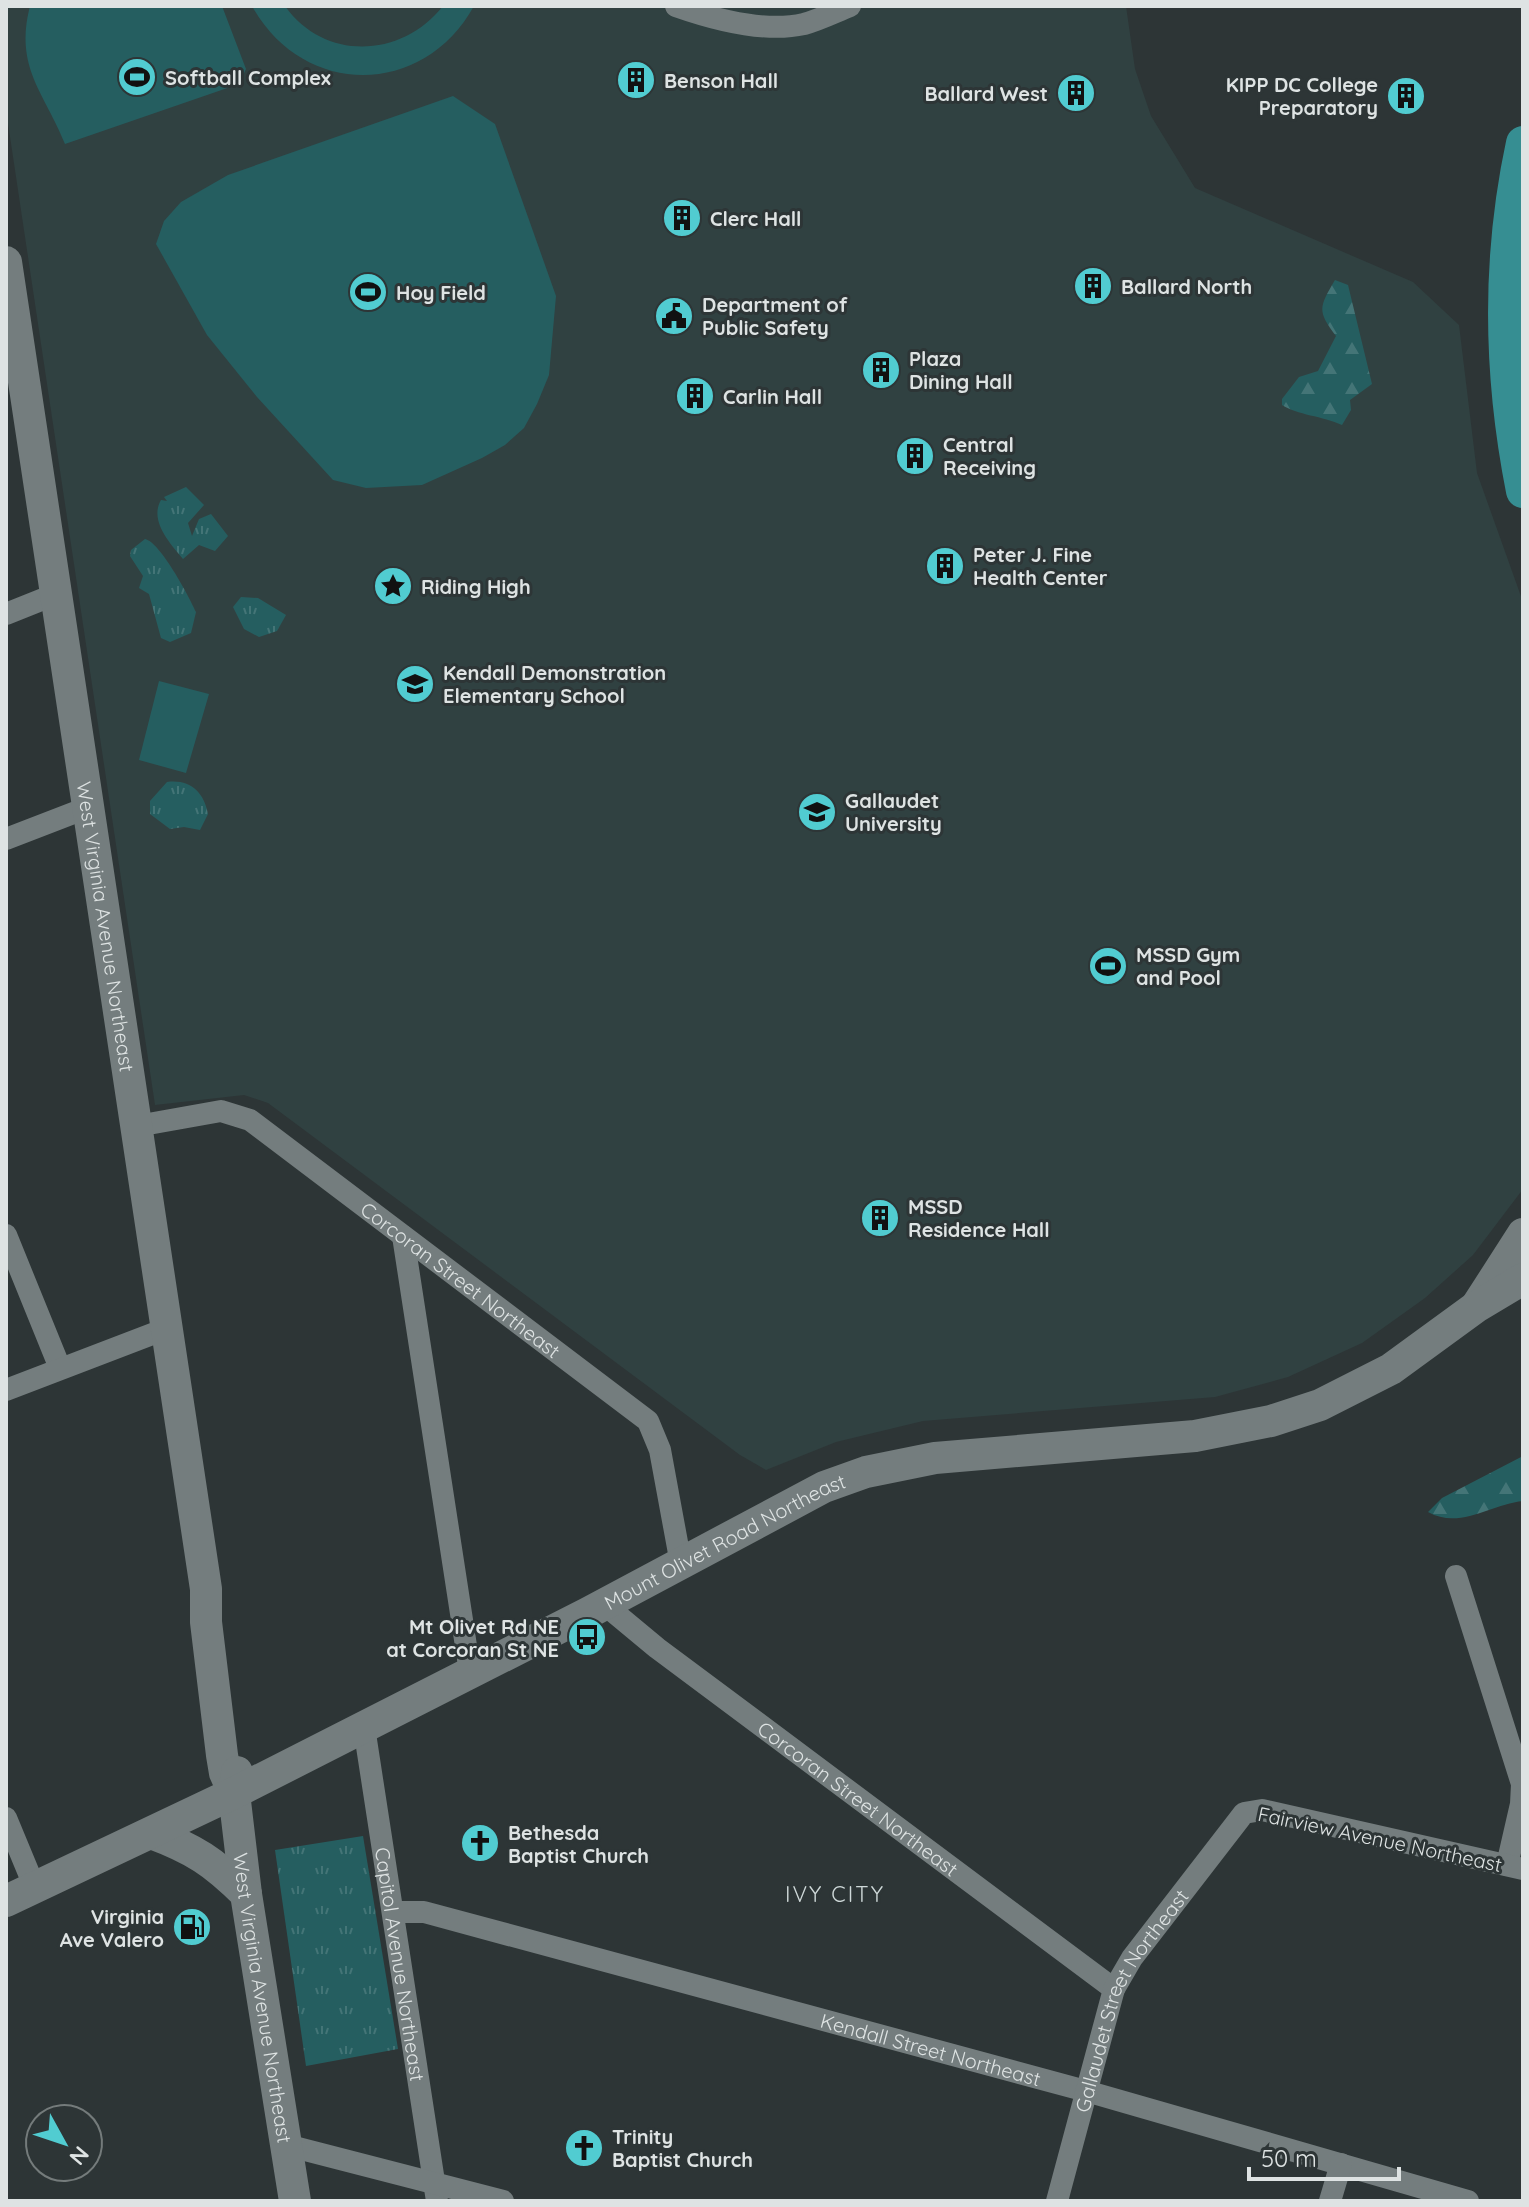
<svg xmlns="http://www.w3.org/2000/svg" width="1529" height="2207" viewBox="0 0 1529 2207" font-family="Quicksand,sans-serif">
  <defs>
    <pattern id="forest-firs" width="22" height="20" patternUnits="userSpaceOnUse" patternTransform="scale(2)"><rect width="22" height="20" fill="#255e60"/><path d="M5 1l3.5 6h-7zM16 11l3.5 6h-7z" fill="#447577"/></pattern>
    <pattern id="park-tufts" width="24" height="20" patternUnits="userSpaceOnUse" patternTransform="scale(2)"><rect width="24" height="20" fill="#255e60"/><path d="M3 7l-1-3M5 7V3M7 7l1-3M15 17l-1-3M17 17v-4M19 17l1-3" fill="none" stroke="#447577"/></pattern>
  </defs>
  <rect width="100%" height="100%" fill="#2d3536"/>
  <polygon fill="#304141" points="6,6 1126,6 1135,69 1151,116 1195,188 1413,282 1459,325 1477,473 1523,602 1523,1189 1473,1255 1425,1298 1362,1343 1288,1377 1215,1397 923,1421 836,1442 766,1470 740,1455 268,1103 244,1095 155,1105 6,110"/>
  <g fill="#255e60">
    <path d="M30,6H222L246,69L239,84L65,144C45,93 14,68 30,6Z"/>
    <path d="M252,6H285C325,62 402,58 443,6H474C423,98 303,98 252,6Z"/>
    <polygon points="453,96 495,124 556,296 549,375 537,404 524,428 505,445 482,458 422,485 366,488 333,480 257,397 207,335 156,244 164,221 181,202 228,175"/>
    <polygon points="159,681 209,694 186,773 139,760"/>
  </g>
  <g fill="url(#forest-firs)">
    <path d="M1335,280L1348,285L1372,384L1350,400L1351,410L1342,425C1323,416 1297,415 1282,405V399L1299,377L1318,371L1336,336C1317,311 1319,307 1335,280Z"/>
    <path d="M1523,1456V1501C1491,1504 1460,1530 1428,1512L1442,1498Z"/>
  </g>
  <g fill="url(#park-tufts)">
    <path d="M186,487L204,505L188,523L192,536L199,519L211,514L228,536L215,551L199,545L183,559C170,543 149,521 161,500L167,501L164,497Z"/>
    <path d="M145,539C160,542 189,596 196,612L191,633L170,642L161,638L149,594L139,588L143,576L130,556L131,550Z"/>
    <polygon points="241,597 258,598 286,615 277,631 259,637 244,629 233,607"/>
    <path d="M167,782C190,779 204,792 208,814L200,830L184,827L170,829L150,814V801Z"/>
    <polygon points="363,1836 398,2049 306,2066 275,1850"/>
  </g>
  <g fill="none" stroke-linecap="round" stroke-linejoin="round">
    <g stroke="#747d7e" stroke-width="22">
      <path d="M676,6C713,19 764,33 804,24C819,20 835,12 850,6"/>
      <polyline points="6,614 56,594"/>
      <polyline points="6,839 89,807"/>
      <path id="s1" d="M137,1126L221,1111L250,1120L648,1421L660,1450L681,1564"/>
      <polyline points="6,1235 60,1368"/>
      <polyline points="403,1236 470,1672"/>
      <polyline points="6,1390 168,1328"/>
      <polyline points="1456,1576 1522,1784 1521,1804 1507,1865"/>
      <path id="s2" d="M604,1604L657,1648L1114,1989"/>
      <path id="s3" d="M364,1727L437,2201"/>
      <polyline points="6,1818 35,1888"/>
      <path id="s4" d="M393,1912H424L1086,2091L1468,2201"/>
      <polyline points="286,2145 503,2201"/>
      <path id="s5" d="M1057,2201L1114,1989L1132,1958L1244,1813L1262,1810L1523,1869"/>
      <polyline points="1330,2201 1341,2164"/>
    </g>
    <g stroke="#747d7e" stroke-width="32">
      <path id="s6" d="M6,262L206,1589V1622L222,1755L225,1773L234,1793"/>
      <polyline points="1478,1304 1523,1234"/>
      <path id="s7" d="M237,1772L234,1793L246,1894L295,2201"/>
      <path d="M151,1833C194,1849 214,1862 246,1894"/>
      <path id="s8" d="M6,1901L234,1793L588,1613L824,1487L866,1472L935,1458L1195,1436L1271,1421L1320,1405L1391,1369L1476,1307L1523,1279"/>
    </g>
    <path stroke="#368e92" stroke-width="34" d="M1523,143C1498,259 1500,375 1523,491"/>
  </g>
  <defs>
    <g id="stadium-disc" transform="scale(2)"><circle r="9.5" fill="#51ccd1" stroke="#2d3536"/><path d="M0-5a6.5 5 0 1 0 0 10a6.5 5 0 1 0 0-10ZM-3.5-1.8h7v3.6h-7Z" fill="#111"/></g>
    <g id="building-disc" transform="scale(2)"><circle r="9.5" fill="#51ccd1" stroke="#2d3536"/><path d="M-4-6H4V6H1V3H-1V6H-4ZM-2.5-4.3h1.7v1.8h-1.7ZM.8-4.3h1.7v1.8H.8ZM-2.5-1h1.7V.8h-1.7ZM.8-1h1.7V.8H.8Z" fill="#111"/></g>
    <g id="civic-disc" transform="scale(2)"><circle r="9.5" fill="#51ccd1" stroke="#2d3536"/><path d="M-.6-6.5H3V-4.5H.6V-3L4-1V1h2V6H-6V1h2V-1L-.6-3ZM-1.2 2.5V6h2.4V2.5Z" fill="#111"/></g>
    <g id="sight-disc" transform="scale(2)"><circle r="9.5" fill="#51ccd1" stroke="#2d3536"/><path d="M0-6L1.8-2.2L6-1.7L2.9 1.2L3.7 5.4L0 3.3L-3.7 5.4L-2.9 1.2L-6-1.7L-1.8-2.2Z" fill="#111"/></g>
    <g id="school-disc" transform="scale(2)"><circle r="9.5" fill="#51ccd1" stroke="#2d3536"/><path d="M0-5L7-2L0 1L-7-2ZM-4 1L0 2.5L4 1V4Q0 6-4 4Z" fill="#111"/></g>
    <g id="university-disc" transform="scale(2)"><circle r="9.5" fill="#51ccd1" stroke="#2d3536"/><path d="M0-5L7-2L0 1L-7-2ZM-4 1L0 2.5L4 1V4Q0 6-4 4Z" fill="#111"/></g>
    <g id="bus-disc" transform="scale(2)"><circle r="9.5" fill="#51ccd1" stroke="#2d3536"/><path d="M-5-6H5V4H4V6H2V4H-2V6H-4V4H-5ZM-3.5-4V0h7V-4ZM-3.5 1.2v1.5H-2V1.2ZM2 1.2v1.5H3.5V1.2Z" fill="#111"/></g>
    <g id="church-disc" transform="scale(2)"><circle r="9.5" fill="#51ccd1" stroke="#2d3536"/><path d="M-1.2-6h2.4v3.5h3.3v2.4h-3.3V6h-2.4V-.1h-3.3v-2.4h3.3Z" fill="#111"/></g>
    <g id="fuel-disc" transform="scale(2)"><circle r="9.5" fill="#51ccd1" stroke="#2d3536"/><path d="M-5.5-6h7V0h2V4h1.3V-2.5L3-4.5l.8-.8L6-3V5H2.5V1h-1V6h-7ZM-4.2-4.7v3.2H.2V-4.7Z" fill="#111"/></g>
  </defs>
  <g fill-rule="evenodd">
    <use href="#stadium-disc" x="137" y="77"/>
    <use href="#building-disc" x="636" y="80"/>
    <use href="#building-disc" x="1076" y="93"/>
    <use href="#building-disc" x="1406" y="96"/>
    <use href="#building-disc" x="682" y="218"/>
    <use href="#building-disc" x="1093" y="286"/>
    <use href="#stadium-disc" x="368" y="292"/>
    <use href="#civic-disc" x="674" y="316"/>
    <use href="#building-disc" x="881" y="370"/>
    <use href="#building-disc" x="695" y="396"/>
    <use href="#building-disc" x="915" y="456"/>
    <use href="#building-disc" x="945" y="566"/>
    <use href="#sight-disc" x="393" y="586"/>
    <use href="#school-disc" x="415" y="684"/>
    <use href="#university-disc" x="817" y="812"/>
    <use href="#stadium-disc" x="1108" y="966"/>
    <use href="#building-disc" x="880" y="1218"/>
    <use href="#bus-disc" x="587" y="1637"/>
    <use href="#church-disc" x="480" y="1843"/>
    <use href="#fuel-disc" x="192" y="1927"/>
    <use href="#church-disc" x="584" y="2148"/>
  </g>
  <g text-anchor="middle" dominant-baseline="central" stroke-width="6" stroke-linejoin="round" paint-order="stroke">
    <g font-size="20" font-weight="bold" fill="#dee3e3" stroke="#2d3536" text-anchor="start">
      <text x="165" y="77">Softball Complex</text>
      <text x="664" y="80">Benson Hall</text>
      <text x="1378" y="84" text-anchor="end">KIPP DC College<tspan x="1378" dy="23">Preparatory</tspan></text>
      <text x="1048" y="93" text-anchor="end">Ballard West</text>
      <text x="710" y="218">Clerc Hall</text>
      <text x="1121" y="286">Ballard North</text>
      <text x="396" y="292">Hoy Field</text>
      <text x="702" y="304">Department of<tspan x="702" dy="23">Public Safety</tspan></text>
      <text x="909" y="358">Plaza<tspan x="909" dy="23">Dining Hall</tspan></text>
      <text x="723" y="396">Carlin Hall</text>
      <text x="943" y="444">Central<tspan x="943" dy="23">Receiving</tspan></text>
      <text x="973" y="554">Peter J. Fine<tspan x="973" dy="23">Health Center</tspan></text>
      <text x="421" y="586">Riding High</text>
      <text x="443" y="672">Kendall Demonstration<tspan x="443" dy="23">Elementary School</tspan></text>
      <text x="845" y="800">Gallaudet<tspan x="845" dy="23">University</tspan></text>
      <text x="1136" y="954">MSSD Gym<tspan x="1136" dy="23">and Pool</tspan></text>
      <text x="908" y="1206">MSSD<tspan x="908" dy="23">Residence Hall</tspan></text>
      <text x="559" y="1626" text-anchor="end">Mt Olivet Rd NE<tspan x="559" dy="23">at Corcoran St NE</tspan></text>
      <text x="508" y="1832">Bethesda<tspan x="508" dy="23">Baptist Church</tspan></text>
      <text x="164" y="1916" text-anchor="end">Virginia<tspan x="164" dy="23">Ave Valero</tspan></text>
      <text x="612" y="2136">Trinity<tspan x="612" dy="23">Baptist Church</tspan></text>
    </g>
    <g font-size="20" fill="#dee3e3" stroke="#2d3536">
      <text stroke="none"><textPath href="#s6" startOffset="672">West Virginia Avenue Northeast</textPath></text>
      <text stroke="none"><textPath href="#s1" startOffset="380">Corcoran Street Northeast</textPath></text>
      <text stroke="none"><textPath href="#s8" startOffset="804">Mount Olivet Road Northeast</textPath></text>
      <text stroke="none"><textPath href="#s2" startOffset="320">Corcoran Street Northeast</textPath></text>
      <text transform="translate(1380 1839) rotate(12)">Fairview Avenue Northeast</text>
      <text stroke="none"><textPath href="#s3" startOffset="240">Capitol Avenue Northeast</textPath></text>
      <text stroke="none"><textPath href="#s7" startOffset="228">West Virginia Avenue Northeast</textPath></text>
      <text stroke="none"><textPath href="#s5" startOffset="216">Gallaudet Street Northeast</textPath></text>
      <text stroke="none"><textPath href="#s4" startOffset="556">Kendall Street Northeast</textPath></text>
    </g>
    <g font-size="22" letter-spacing="2" fill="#cfd9d9" stroke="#2d3536">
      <text x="835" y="1894">IVY CITY</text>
    </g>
  </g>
  <rect width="1529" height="2207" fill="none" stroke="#dee3e3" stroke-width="16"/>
  <g transform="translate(64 2143) rotate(130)"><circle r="38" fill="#2d3536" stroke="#747b7b" stroke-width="2"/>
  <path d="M0-6L14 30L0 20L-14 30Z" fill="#51ccd1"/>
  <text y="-12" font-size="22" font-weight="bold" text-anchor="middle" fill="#dee3e3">N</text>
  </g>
  <path d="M1249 2167v12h150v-12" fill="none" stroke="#dee3e3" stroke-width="4"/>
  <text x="1261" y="2167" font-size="24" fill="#dee3e3" stroke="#2d3536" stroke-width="6" paint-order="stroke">50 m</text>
</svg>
